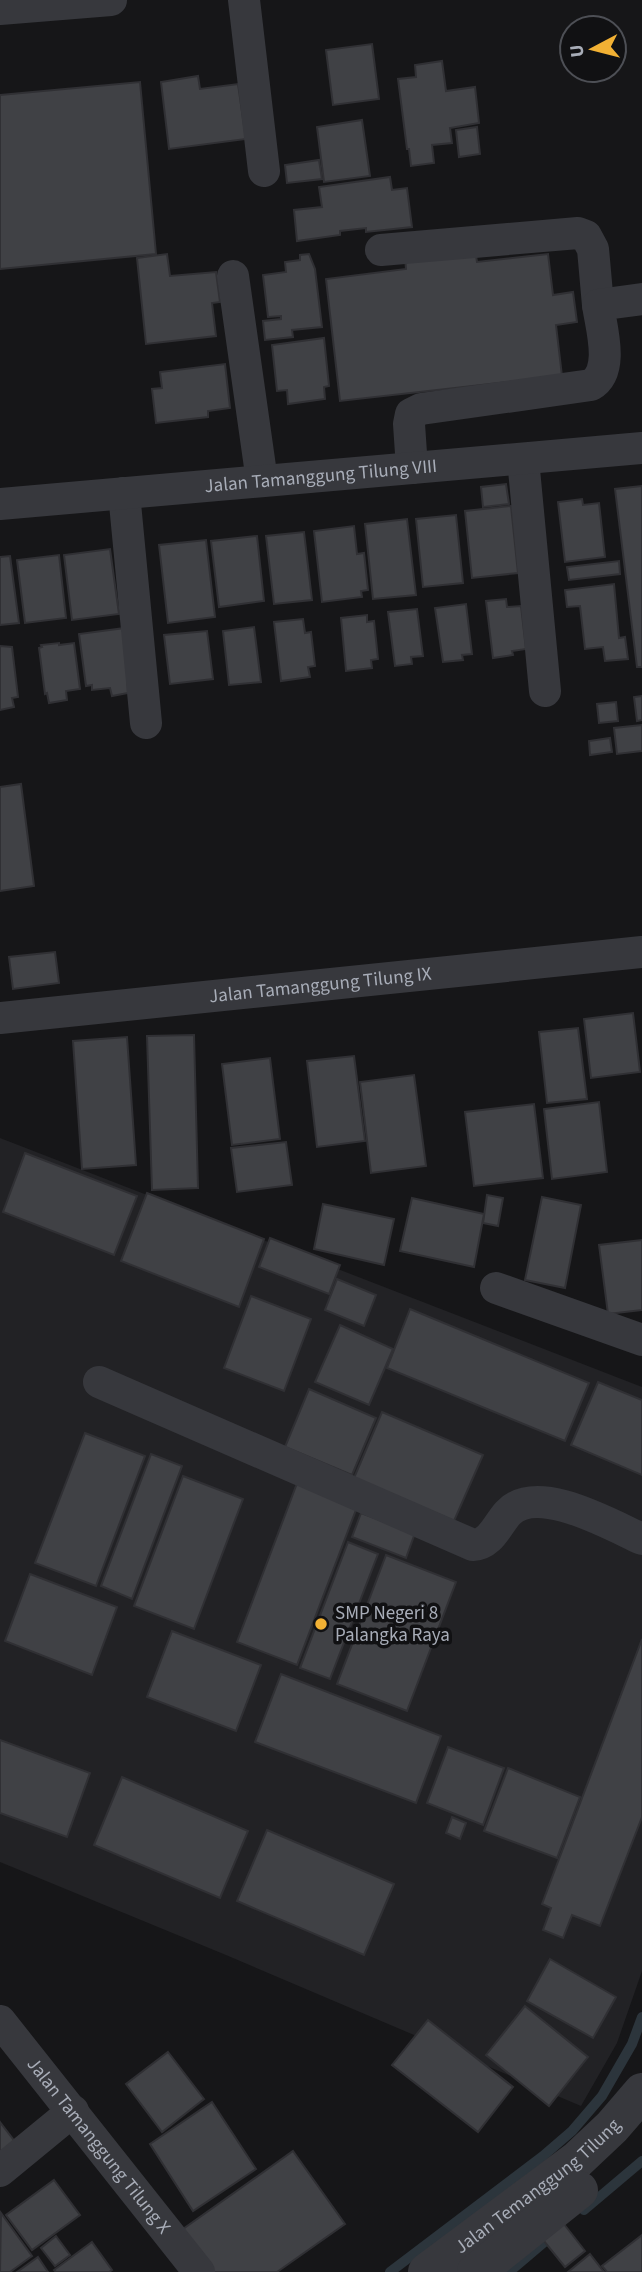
<svg xmlns="http://www.w3.org/2000/svg" width="642" height="2272" viewBox="0 0 642 2272" font-family="'Source Sans 3',sans-serif">
  <rect width="100%" height="100%" fill="#161618"/>
  <polygon fill="#222225" points="0,1138 642,1387 642,1971 617,2043 581,2106 226,1955 0,1862"/>
  <g fill="none" stroke-linecap="round" stroke-linejoin="round">
    <g stroke="#2c353c" stroke-width="10">
      <polyline points="584,2210 642,2161"/>
      <polyline points="390,2272 543,2156 572,2131 602,2096 632,2044 642,2017"/>
      <polyline points="509,2272 555,2233"/>
    </g>
  </g>
  <g fill="#404145" stroke="#303034" stroke-width="2">
    <polygon points="372,44 379,99 333,105 326,50"/>
    <polygon points="442,61 446,91 475,87 479,123 450,128 452,143 432,145 434,163 411,166 409,149 407,149 398,79 416,77 415,65"/>
    <polygon points="198,76 200,89 238,84 246,139 169,149 161,82"/>
    <polygon points="140,82 156,254 0,269 0,95"/>
    <polygon points="362,120 370,176 324,182 317,127"/>
    <polygon points="477,127 480,154 459,157 456,130"/>
    <polygon points="319,160 322,179 287,183 285,165"/>
    <polygon points="390,177 392,190 407,188 412,227 366,232 366,228 340,231 340,235 297,241 294,210 322,207 319,187"/>
    <polygon points="475,249 477,262 548,254 553,295 573,292 577,322 556,325 562,376 340,401 326,279 406,269 405,257"/>
    <polygon points="167,254 170,276 216,272 220,302 212,303 216,336 146,344 137,258"/>
    <polygon points="309,254 315,269 322,327 292,330 293,337 265,340 263,321 281,319 281,316 268,317 263,275 286,272 285,262 300,260 300,255"/>
    <polygon points="324,338 329,386 324,387 325,399 288,404 287,390 277,391 272,345"/>
    <polygon points="225,364 230,408 208,411 208,417 156,423 152,389 162,388 160,372"/>
    <polygon points="506,484 509,504 483,507 481,487"/>
    <polygon points="642,486 642,667 637,667 615,489"/>
    <polygon points="582,499 583,505 599,503 605,557 565,562 558,502"/>
    <polygon points="511,506 518,573 472,578 465,511"/>
    <polygon points="456,515 463,583 423,587 416,519"/>
    <polygon points="407,519 416,595 373,599 365,524"/>
    <polygon points="354,526 357,554 364,553 368,590 361,591 362,597 322,602 314,531"/>
    <polygon points="304,532 312,600 274,604 266,536"/>
    <polygon points="257,536 264,601 219,607 211,541"/>
    <polygon points="206,540 215,617 168,623 159,545"/>
    <polygon points="110,549 119,614 72,620 64,555"/>
    <polygon points="59,555 66,618 25,623 17,560"/>
    <polygon points="10,556 19,623 0,625 0,557"/>
    <polygon points="619,561 620,574 569,580 567,567"/>
    <polygon points="614,584 619,638 625,637 628,659 605,661 603,647 585,649 580,606 567,607 565,590"/>
    <polygon points="506,599 507,607 521,606 526,649 512,651 513,655 493,658 486,601"/>
    <polygon points="466,604 472,654 462,655 463,660 443,662 435,608"/>
    <polygon points="417,609 423,656 411,657 412,664 395,666 388,612"/>
    <polygon points="367,615 367,622 374,621 378,659 371,660 372,668 346,671 341,618"/>
    <polygon points="303,619 305,633 311,632 315,666 308,667 310,677 281,681 274,622"/>
    <polygon points="254,627 261,682 229,685 223,631"/>
    <polygon points="125,628 128,693 112,696 110,688 92,690 92,685 86,686 79,634"/>
    <polygon points="207,631 213,679 170,684 164,635"/>
    <polygon points="59,643 59,645 74,643 80,689 66,691 67,700 49,703 47,693 45,694 39,648 42,647 41,645"/>
    <polygon points="0,646 12,647 18,697 12,698 14,707 0,710"/>
    <polygon points="642,696 642,720 637,721 634,697"/>
    <polygon points="616,702 618,721 599,723 597,704"/>
    <polygon points="642,725 642,751 617,754 614,728"/>
    <polygon points="610,738 612,752 590,755 589,741"/>
    <polygon points="21,784 34,886 0,891 0,787"/>
    <polygon points="55,952 59,983 13,989 9,957"/>
    <polygon points="633,1013 640,1072 591,1078 584,1019"/>
    <polygon points="578,1028 587,1099 547,1103 539,1032"/>
    <polygon points="194,1035 198,1188 152,1190 147,1036"/>
    <polygon points="127,1037 136,1165 82,1169 73,1041"/>
    <polygon points="354,1056 365,1141 317,1147 307,1061"/>
    <polygon points="270,1058 280,1139 232,1145 222,1064"/>
    <polygon points="414,1075 426,1166 371,1173 360,1082"/>
    <polygon points="599,1102 607,1172 552,1179 544,1109"/>
    <polygon points="534,1104 543,1178 474,1186 465,1112"/>
    <polygon points="286,1142 292,1185 237,1192 231,1148"/>
    <polygon points="25,1153 137,1196 114,1255 3,1212"/>
    <polygon points="147,1193 264,1239 239,1307 121,1261"/>
    <polygon points="487,1195 503,1198 498,1226 483,1223"/>
    <polygon points="542,1197 581,1205 565,1288 525,1280"/>
    <polygon points="412,1198 484,1214 474,1267 400,1251"/>
    <polygon points="323,1204 394,1219 384,1265 314,1249"/>
    <polygon points="270,1238 340,1265 329,1294 259,1267"/>
    <polygon points="642,1240 642,1310 608,1314 599,1245"/>
    <polygon points="337,1279 376,1295 364,1326 325,1310"/>
    <polygon points="251,1296 311,1319 284,1391 224,1368"/>
    <polygon points="410,1309 589,1383 565,1441 387,1368"/>
    <polygon points="340,1325 393,1349 369,1405 315,1382"/>
    <polygon points="598,1382 642,1400 642,1475 571,1445"/>
    <polygon points="309,1389 376,1418 352,1475 285,1447"/>
    <polygon points="382,1412 483,1455 454,1521 354,1478"/>
    <polygon points="85,1433 145,1456 96,1586 35,1563"/>
    <polygon points="151,1454 182,1466 132,1599 101,1586"/>
    <polygon points="183,1476 243,1499 194,1629 134,1606"/>
    <polygon points="299,1478 359,1502 297,1665 237,1642"/>
    <polygon points="361,1513 415,1533 406,1558 352,1537"/>
    <polygon points="348,1542 378,1554 330,1679 300,1668"/>
    <polygon points="386,1555 456,1582 407,1711 337,1684"/>
    <polygon points="30,1574 117,1607 92,1675 5,1641"/>
    <polygon points="172,1631 261,1665 236,1731 147,1697"/>
    <polygon points="642,1639 642,1817 600,1926 572,1915 563,1938 543,1930 551,1908 542,1904"/>
    <polygon points="281,1674 441,1736 416,1803 255,1742"/>
    <polygon points="0,1740 90,1773 67,1837 0,1813"/>
    <polygon points="448,1747 504,1768 483,1825 427,1803"/>
    <polygon points="508,1768 580,1797 557,1858 484,1831"/>
    <polygon points="122,1777 248,1831 220,1898 94,1845"/>
    <polygon points="452,1817 466,1823 460,1839 446,1833"/>
    <polygon points="267,1830 394,1884 364,1955 237,1901"/>
    <polygon points="550,1959 616,1997 593,2038 527,2001"/>
    <polygon points="525,2006 588,2057 549,2106 486,2055"/>
    <polygon points="428,2020 513,2087 478,2132 392,2065"/>
    <polygon points="168,2052 204,2099 162,2132 126,2084"/>
    <polygon points="212,2102 256,2169 193,2211 150,2144"/>
    <polygon points="0,2122 16,2143 0,2154"/>
    <polygon points="293,2151 345,2224 277,2272 213,2272 183,2229"/>
    <polygon points="54,2180 80,2215 32,2250 6,2215"/>
    <polygon points="1,2213 32,2256 10,2272 0,2272"/>
    <polygon points="560,2219 585,2251 565,2267 539,2235"/>
    <polygon points="642,2235 642,2272 607,2272 602,2266"/>
    <polygon points="56,2236 70,2255 55,2266 41,2248"/>
    <polygon points="92,2242 112,2270 109,2272 56,2272 54,2270"/>
    <polygon points="590,2254 604,2272 568,2272"/>
    <polygon points="38,2257 48,2272 17,2272"/>
  </g>
  <g fill="none" stroke-linecap="round" stroke-linejoin="round">
    <g stroke="#37383d" stroke-width="32">
      <polyline points="244,0 264,171"/>
      <polyline points="0,9 111,0"/>
      <polyline points="381,250 578,233 586,236 593,249 598,305"/>
      <polyline points="233,276 262,481"/>
      <polyline points="523,459 545,691"/>
      <path d="M412,468L409,424L411,414L421,409L591,385C615,371 601,327 598,305L642,299"/>
      <polyline points="124,493 146,723"/>
      <path id="s1" d="M0,504L642,448"/>
      <path id="s2" d="M0,1018L642,952"/>
      <polyline points="496,1288 642,1340"/>
      <path d="M99,1382L473,1545C491,1544 497,1525 508,1513C537,1482 611,1525 642,1539"/>
      <path id="s3" d="M0,2021L199,2272"/>
      <polyline points="0,2171 73,2111"/>
    </g>
    <g stroke="#37383d" stroke-width="38">
      <path id="s4" d="M427,2272L577,2160L612,2127L642,2092"/>
      <polyline points="476,2272 579,2190"/>
    </g>
  </g>
  <circle fill="#f2b134" stroke="#111113" stroke-width="2.5" cx="321" cy="1624" r="7"/>
  <g text-anchor="middle" dominant-baseline="central" stroke-width="7" stroke-linejoin="round" paint-order="stroke">
    <g font-size="19" fill="#a8adb8" stroke="#111113">
      <text stroke="none"><textPath href="#s1" startOffset="322">Jalan Tamanggung Tilung VIII</textPath></text>
      <text stroke="none"><textPath href="#s2" startOffset="322">Jalan Tamanggung Tilung IX</textPath></text>
      <text stroke="none"><textPath href="#s3" startOffset="159">Jalan Tamanggung Tilung X</textPath></text>
      <text stroke="none"><textPath href="#s4" startOffset="140">Jalan Temanggung Tilung</textPath></text>
    </g>
    <g font-size="19" fill="#a8adb8" stroke="#111113" text-anchor="start">
      <text x="335" y="1613">SMP Negeri 8<tspan x="335" dy="22">Palangka Raya</tspan></text>
    </g>
  </g>
  <g transform="translate(593 49) rotate(263)"><circle r="33" fill="#111113" stroke="#4d4f55" stroke-width="2"/>
  <path d="M0-5L12 26L0 18L-12 26Z" fill="#f2b134"/>
  <text y="-10" font-size="19" font-weight="bold" text-anchor="middle" fill="#a8adb8">U</text>
  </g>
</svg>
